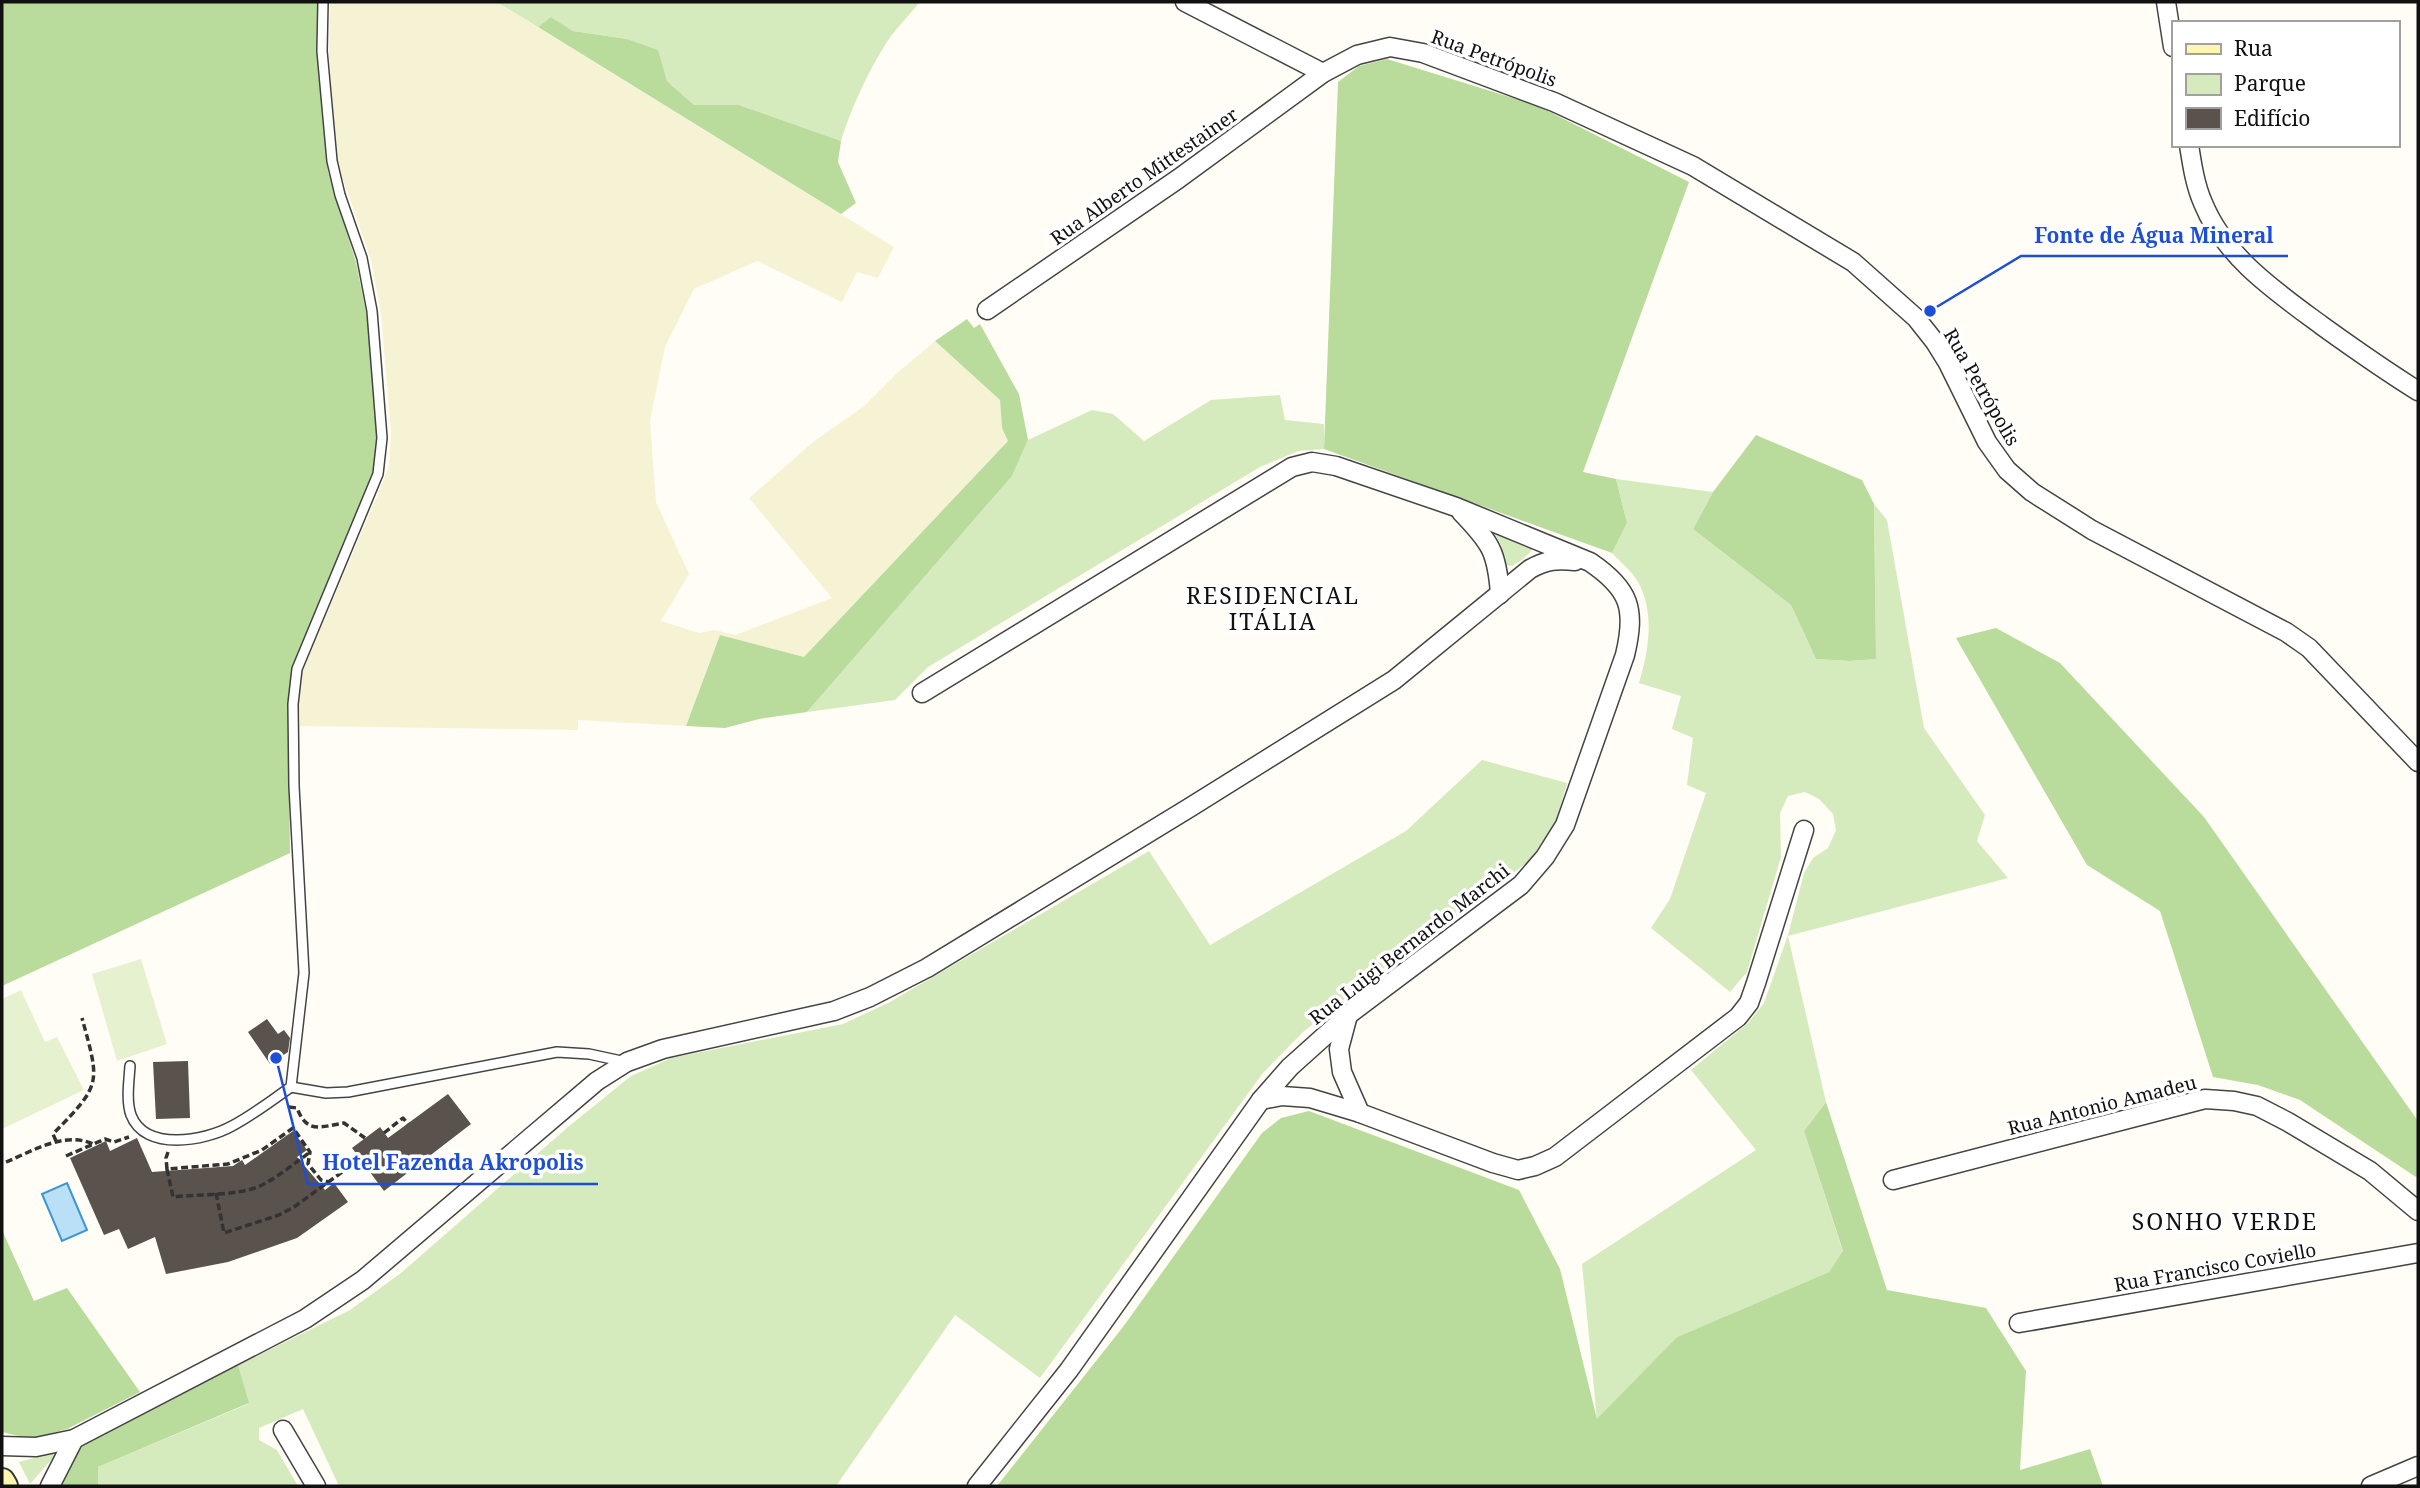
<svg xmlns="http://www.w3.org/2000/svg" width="2420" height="1488" viewBox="0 0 2420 1488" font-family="'Noto Serif',serif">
  <rect width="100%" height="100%" fill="#fffdf5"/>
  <polygon fill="#f6f3d4" points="330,2 497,2 894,247 878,278 857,272 842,302 757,261 694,289 665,347 650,421 656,502 689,574 661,621 699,633 715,630 735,635 832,598 749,498 813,442 864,406 897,373 935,341 1000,400 1002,428 1008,441 804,657 720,635 686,726 578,720 578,730 300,726 299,701 303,670 380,489 389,466 391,432 381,314 371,260 337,162 329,55"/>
  <g fill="#d5ebbd">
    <path d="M497,2H920C911,13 900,24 891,36C871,65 851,108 841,141L739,105H694L667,81L657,50L627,39L573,31L551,17L538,27Z"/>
    <polygon points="1280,395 1285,420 1324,424 1324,449 1298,451 1260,467 928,667 895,700 807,712 1012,476 1028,440 1092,410 1113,414 1144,441 1211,400"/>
    <path d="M1616,479L1713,492L1693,529L1791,605L1816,659L1850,661L1876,659L1874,504L1887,520L1924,728L1985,815L1977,841L2008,878L1788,936L1826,1102L1804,1131L1843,1252L1829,1272L1677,1337L1597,1420L1582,1264L1756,1150L1691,1070L1748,1023L1764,1003L1788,935L1804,873L1813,858L1828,848L1836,830L1833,814L1819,799L1805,792L1788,796L1780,813L1781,857L1747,972L1730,992L1651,928L1670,899L1706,793L1687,785L1693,738L1672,729L1681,696L1639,683C1649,650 1655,613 1638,582C1632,571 1620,562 1612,553L1627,523Z"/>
    <path d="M1493,528L1533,548C1529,555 1524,558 1517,563C1502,573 1504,555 1501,545C1499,539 1496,536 1492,531Z"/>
    <polygon points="1482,760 1567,783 1556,822 1529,861 1303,1032 1263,1073 1040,1378 955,1315 836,1486 339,1486 303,1409 259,1428 259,1440 277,1450 298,1486 98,1486 98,1467 248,1404 238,1365 350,1310 401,1273 568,1127 631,1076 671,1058 843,1024 890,1002 1149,851 1210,945 1406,831"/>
    <polygon points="59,1451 30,1484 19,1462"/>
  </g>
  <g fill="#b9dc9c">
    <polygon points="2,2 318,2 317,49 328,172 356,262 367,317 378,439 374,473 293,669 288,706 290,853 2,986"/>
    <polygon points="551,17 573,31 627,39 658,50 667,81 694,105 739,105 841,141 838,162 856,203 841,214 538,27"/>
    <polygon points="1387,59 1536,105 1689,182 1583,472 1616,479 1627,523 1612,553 1324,449 1338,82 1359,66"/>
    <polygon points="967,319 974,328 980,324 1019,394 1028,440 1012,476 807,712 759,719 725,728 686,726 720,635 804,657 1008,441 1002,428 1000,400 935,341"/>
    <polygon points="1756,435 1862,480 1874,504 1876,659 1850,661 1816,659 1791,605 1693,529 1713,492"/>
    <polygon points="1996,628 2060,663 2204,817 2418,1121 2418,1176 2416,1177 2300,1100 2258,1085 2213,1077 2160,911 2087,865 1956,638"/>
    <polygon points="1826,1102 1887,1290 1986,1308 2026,1371 2020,1470 2090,1449 2103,1486 997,1486 1123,1327 1262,1133 1281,1118 1309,1111 1519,1190 1560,1269 1597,1419 1677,1337 1829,1272 1843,1251 1804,1131"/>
    <polygon points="2,1230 34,1301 67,1288 140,1392 67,1429 31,1439 2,1432"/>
    <polygon points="238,1365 249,1403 98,1467 98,1486 60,1486 68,1468 83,1445"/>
  </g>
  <g fill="#e6f2cf">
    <polygon points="141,959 167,1044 117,1061 92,974"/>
    <polygon points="21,990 45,1042 57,1037 84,1090 2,1129 2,999"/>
  </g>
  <polygon fill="#b9e0f7" stroke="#3f96cf" stroke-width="2" points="67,1183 87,1230 62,1241 42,1194"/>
  <g fill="#5a524d">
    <polygon points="267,1019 278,1034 284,1030 290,1038 288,1052 270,1064 248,1032"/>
    <polygon points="188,1061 190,1118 156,1119 153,1062"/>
    <polygon points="448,1094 471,1124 384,1191 352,1148 380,1127 388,1138"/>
    <polygon points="293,1131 307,1150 297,1157 325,1190 334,1183 348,1202 297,1238 228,1262 166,1274 155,1237 128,1249 119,1229 104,1235 70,1158 106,1141 110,1151 137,1138 152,1172 233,1166 242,1160 245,1165"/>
  </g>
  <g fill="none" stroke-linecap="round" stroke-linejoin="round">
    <g stroke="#444" stroke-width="12">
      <g id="lane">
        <path d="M130,1066C129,1081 126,1101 131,1115C145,1152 205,1141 232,1126C253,1115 272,1100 291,1087L304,973L294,786L293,704L297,669L378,474L382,438L372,311L362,258L340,195L332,161L322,51L323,2"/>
        <polyline points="291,1087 326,1093 348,1092 557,1052 589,1054 626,1062"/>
      </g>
    </g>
    <g stroke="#444" stroke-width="21">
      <g id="street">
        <polyline points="1185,2 1323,73"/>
        <polyline points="2166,2 2173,47"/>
        <path d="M2189,145C2192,164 2195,185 2203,203C2225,257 2275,291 2321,325C2353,348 2384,370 2418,391"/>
        <polyline points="987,310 1178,179 1323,73 1357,55 1390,47 1423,53 1554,102 1693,166 1853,262 1916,318 1935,342 1948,363 1987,442 2007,470 2032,492 2092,530 2286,632 2309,648 2418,762"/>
        <path d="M1461,512C1491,543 1497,552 1500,594"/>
        <path d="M922,693L1292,467L1312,462L1336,466L1456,507L1590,562C1630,589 1636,609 1625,655L1565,825L1545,857L1521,885L1348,1015L1290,1067L1261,1100L1069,1370L977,1486"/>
        <polyline points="1348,1015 1339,1049 1342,1072 1360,1113"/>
        <polyline points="1261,1100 1282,1096 1310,1098 1360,1113 1493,1163 1518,1170 1535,1166 1555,1157 1738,1017 1749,1003 1756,983 1804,830"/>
        <polyline points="1893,1180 2205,1099 2234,1101 2257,1106 2288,1122 2370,1171 2418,1211"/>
        <polyline points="2019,1323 2418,1253"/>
        <polyline points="283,1430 316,1486"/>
        <path d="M2,1446L36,1447L74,1439L305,1319L363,1280L597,1081L627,1062L663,1049L834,1011L870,997L927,968L1189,808L1394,680L1530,569C1546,560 1557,559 1575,561"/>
        <polyline points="50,1486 74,1439"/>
        <polyline points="2371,1486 2418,1466"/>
      </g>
    </g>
    <g stroke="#333" stroke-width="28">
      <polyline id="secondary" points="2,1481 5,1486"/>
    </g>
    <g stroke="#333" stroke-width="3.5" stroke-dasharray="7 3.5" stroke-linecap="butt">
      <path d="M289,1107L297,1108C307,1134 320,1127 344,1123L365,1138"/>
      <polyline points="384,1133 403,1118 408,1124"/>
      <path d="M56,1141L53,1134C102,1084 100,1084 82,1018"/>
      <polyline points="168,1152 166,1158 167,1169 228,1164 262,1150 293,1128 310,1152 308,1164 321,1180 329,1182"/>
      <polyline points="66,1156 105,1139 114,1142 129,1137"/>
      <path d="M6,1162C33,1151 64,1131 93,1144"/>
      <path d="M167,1169L173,1197C199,1194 237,1196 260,1186C278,1177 294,1164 310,1152"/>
      <polyline points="216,1193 224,1233 279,1215 294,1207 360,1159"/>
    </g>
    <use href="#lane" stroke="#fff" stroke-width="9"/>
    <use href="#street" stroke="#fff" stroke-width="18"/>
    <use href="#secondary" stroke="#fff6b0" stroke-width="24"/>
  </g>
  <g text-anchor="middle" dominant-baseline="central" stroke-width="7" stroke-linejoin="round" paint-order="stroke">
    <g font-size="19" fill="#111" stroke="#fff">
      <text transform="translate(1494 58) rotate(20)">Rua Petrópolis</text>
      <text transform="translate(1144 176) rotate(-35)">Rua Alberto Mittestainer</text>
      <text transform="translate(1982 387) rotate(60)">Rua Petrópolis</text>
      <text transform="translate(1409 944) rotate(-38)">Rua Luigi Bernardo Marchi</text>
      <text transform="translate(2102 1105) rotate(-14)">Rua Antonio Amadeu</text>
      <text transform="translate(2215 1267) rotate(-10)">Rua Francisco Coviello</text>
    </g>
    <g font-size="23" letter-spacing="2" fill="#111" stroke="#fff">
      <text x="1273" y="595">RESIDENCIAL<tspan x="1273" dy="26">ITÁLIA</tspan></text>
      <text x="2225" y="1221">SONHO VERDE</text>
    </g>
  </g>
  <path fill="none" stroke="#1d4ed8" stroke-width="2.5" d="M1930 311L2021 256H2288M276 1058L308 1184H598"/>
  <g fill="#1d4ed8" stroke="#fff" stroke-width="2.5">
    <circle cx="1930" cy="311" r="7"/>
    <circle cx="276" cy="1058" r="7"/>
  </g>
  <g font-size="21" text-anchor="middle" font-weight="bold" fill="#1d4ed8" stroke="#fff" stroke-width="7" stroke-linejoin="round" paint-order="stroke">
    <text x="2154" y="243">Fonte de Água Mineral</text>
    <text x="453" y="1170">Hotel Fazenda Akropolis</text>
  </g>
  <rect width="2420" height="1488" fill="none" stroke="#111111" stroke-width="7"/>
  <rect x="2172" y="21" width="228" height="126" fill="#ffffff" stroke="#a0a0a0" stroke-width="2"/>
  <rect x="2186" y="44" width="35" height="10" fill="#fff6b0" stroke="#a0a0a0" stroke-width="2"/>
  <text x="2234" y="56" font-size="21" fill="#111111">Rua</text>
  <rect x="2186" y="74" width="35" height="21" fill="#d5ebbd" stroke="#a0a0a0" stroke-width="2"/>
  <text x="2234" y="91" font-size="21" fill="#111111">Parque</text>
  <rect x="2186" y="108" width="35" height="21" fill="#5a524d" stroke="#a0a0a0" stroke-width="2"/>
  <text x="2234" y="126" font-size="21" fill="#111111">Edifício</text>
</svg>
